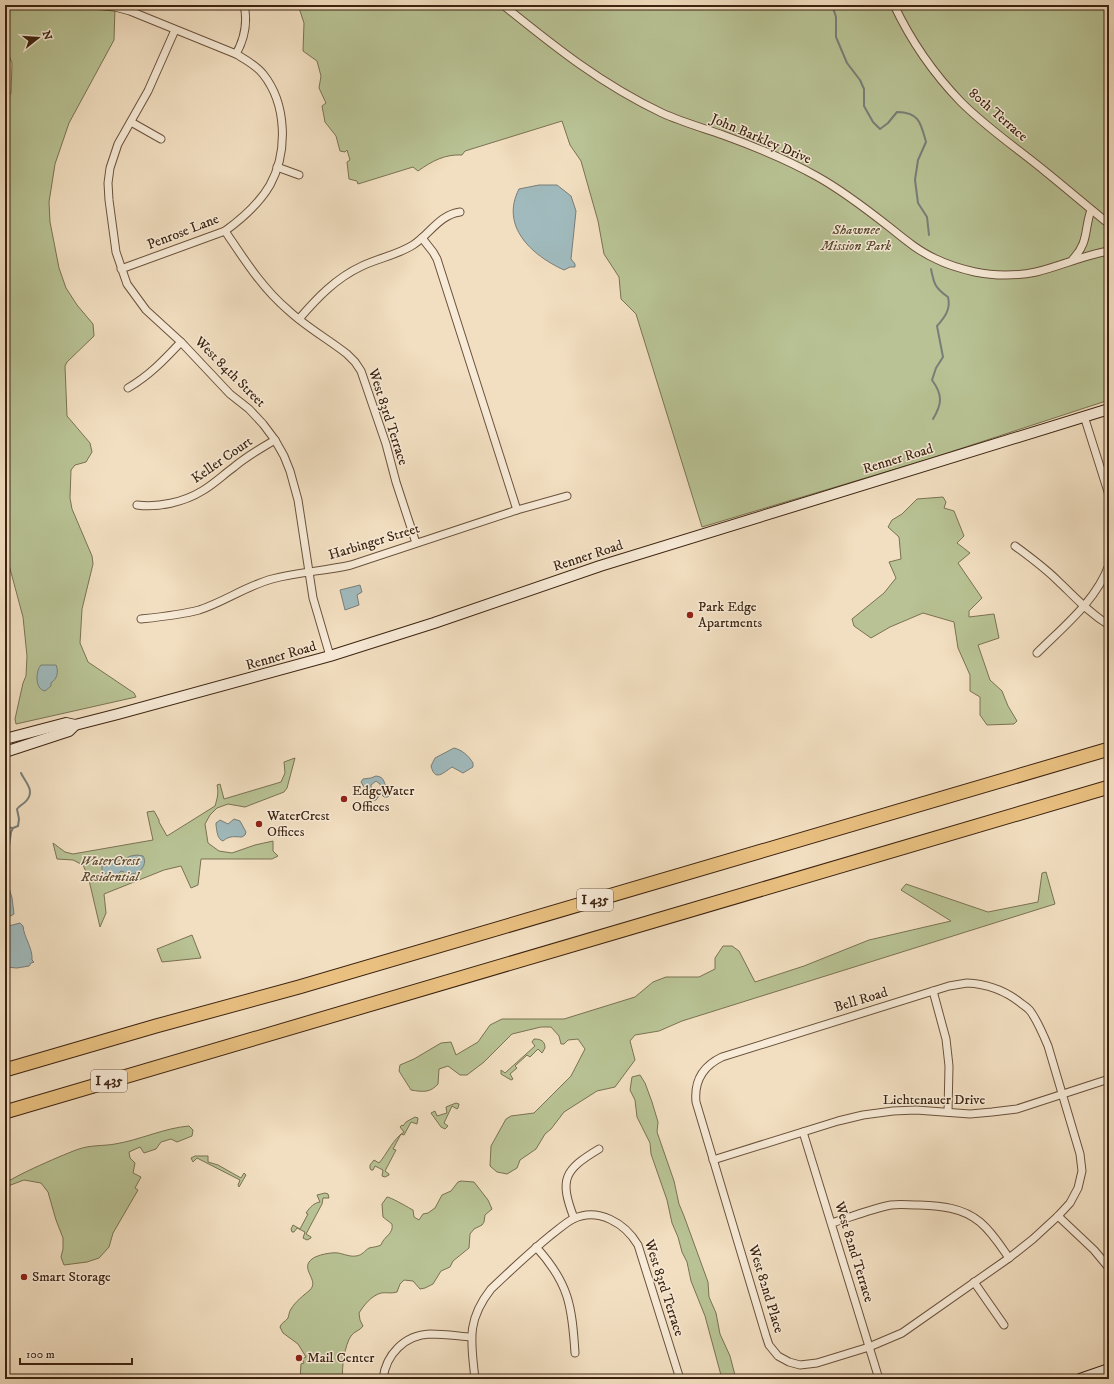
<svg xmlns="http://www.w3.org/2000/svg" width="1114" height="1384" viewBox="0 0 1114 1384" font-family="'IM FELL DW Pica',serif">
  <rect width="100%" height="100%" fill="#f2dfc1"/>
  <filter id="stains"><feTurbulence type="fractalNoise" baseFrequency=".005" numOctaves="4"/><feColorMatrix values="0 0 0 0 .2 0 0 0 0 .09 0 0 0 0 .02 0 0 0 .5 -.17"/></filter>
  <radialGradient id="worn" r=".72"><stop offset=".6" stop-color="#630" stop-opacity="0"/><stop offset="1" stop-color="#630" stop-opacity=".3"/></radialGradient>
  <g fill="#b8c294" stroke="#7a7252">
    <polygon points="5,5 93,5 115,7 114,40 69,123 55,164 49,202 50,222 59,268 66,288 77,305 93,324 94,336 67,362 65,366 67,416 90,443 92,452 86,462 75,465 71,470 70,498 72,509 92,556 93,564 82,609 80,643 88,662 134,693 136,697 16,724 15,719 23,683 26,676 27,656 23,617 5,550 5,102 11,93 12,63 5,46"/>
    <path d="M298,5H1109V400L929,459L702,527L636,314L621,299L619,277L604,254L598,221L581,161L570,145L562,121L465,151L462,155C445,154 432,161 418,171L413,167L358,184L357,181L349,179L347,162L350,160L347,150L345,152L340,151L336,136L325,122L322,106L326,103L319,88L321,76L317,61L303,51L304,23Z"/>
    <polygon points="943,497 946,502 944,508 954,511 964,536 957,543 970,553 958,563 982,598 969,611 969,617 994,614 999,638 978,645 990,680 1002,691 1008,706 1017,721 1014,724 987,725 980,715 980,697 970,691 970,675 958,648 954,622 923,613 890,627 871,638 854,626 852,619 884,593 896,578 889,562 901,559 899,537 888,527 892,520 902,514 917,499"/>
    <path d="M295,758L287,788L284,792L245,807L228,804L217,808L210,815L205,824L208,843L219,851L232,853L255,845L273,841V851L278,856L272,859H201L198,885L191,888L181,866L164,870L104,894L106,913L100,927L88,876L83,865L73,860L57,859L53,843L65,852L73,854L153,840L147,812L154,811L159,820V822L167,836L215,806C217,799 219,793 217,785L220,784L224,799L281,782L285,773L284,762Z"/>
    <path d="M1046,872L1055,904L682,1021L659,1031L635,1035L630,1041L635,1060L615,1087L597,1091L564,1112L551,1129L545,1134L536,1149L520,1160L517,1168L507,1174L497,1172L490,1166L491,1146L506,1119L511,1116L534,1113L571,1076L585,1049L578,1039L568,1040L564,1044H561L559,1036L551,1027H541L512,1034L484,1062L467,1075H460L448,1066L439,1069L438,1084C430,1093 423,1092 411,1090L399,1071L400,1065L414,1059L441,1043L451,1042L456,1055L478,1042L490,1025L502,1019H564L635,997L653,982L666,977H699L715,969V958L723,946H732L739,951L755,982L804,966L869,940L951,921L901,890L906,884L988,912L1038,902L1042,873Z"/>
    <polygon points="192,935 201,958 162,962 157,949"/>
    <path d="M534,1039C541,1039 545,1041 545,1048L542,1053L538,1049L530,1057L527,1055L515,1066L517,1068L510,1074L513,1079L511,1080L501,1074V1070L505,1073L535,1046L532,1042Z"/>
    <polygon points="640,1075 645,1083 652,1102 658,1122 657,1132 674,1181 679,1204 684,1216 708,1282 709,1297 716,1313 720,1334 730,1356 736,1379 722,1379 705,1316 691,1281 687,1262 682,1252 678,1237 672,1223 667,1200 651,1154 650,1143 637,1117 635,1100 630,1090 632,1077"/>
    <polygon points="456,1103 459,1104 458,1108 457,1109 452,1106 444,1123 448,1126 445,1129 441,1127 431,1113 435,1111 437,1116 447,1113 446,1107"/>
    <path d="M415,1117L418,1118L417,1124L411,1122L404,1135L401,1134L393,1149L396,1150L385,1171L389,1174V1175L385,1177L382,1176L383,1170L375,1166L373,1170H371L370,1168V1165L374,1160L379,1163C387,1154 393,1139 404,1132L400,1127L402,1125L403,1126L406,1122Z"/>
    <path d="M189,1126L193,1130L192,1136L177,1142L171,1139L161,1142L156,1149L144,1153L140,1147L129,1152L130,1158L135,1163L133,1173L141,1177L135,1188L138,1190L113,1233L109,1247L99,1258L87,1262L64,1265L61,1257L63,1249V1238L56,1220L48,1192L41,1183L24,1180L8,1186L5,1184C9,1178 69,1152 79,1149C90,1145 104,1146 115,1144C140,1140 164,1128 189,1126Z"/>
    <polygon points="195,1156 208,1156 208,1162 218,1165 241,1178 244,1173 246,1175 239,1187 238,1185 240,1180 197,1158 193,1162 191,1158"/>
    <path d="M461,1181L474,1182L488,1200L492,1209L485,1215L484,1222L482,1225L474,1229L470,1234L469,1248L453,1261L450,1267L441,1271L433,1284L425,1288L420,1289L413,1281L404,1280L400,1284L397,1292C391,1294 386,1292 381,1293C371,1296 364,1305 359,1313L360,1320L363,1326C360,1331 354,1331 351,1336C345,1344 341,1369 343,1379H300L301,1364L304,1363L302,1359L306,1357L298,1344L283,1333L280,1327C281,1323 285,1322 288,1318C289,1315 289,1312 291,1309C295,1302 304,1295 310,1290C320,1280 299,1269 312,1259C317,1255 331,1252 338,1253C344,1254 350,1257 356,1256C363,1255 364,1251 369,1248C373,1247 377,1247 381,1245C384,1236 394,1234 392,1224L383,1217L382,1204L387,1197C390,1197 406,1206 411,1209L413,1210L414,1217L419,1220L423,1214L428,1213L435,1208L442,1195L451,1191L458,1182Z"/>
    <path d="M325,1193L328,1194L329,1198H323L322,1204L306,1234L311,1237V1238L307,1240L303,1238L305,1232L297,1228L294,1232H292L291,1229L293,1225L300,1229L308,1214L306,1213C310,1207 314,1203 320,1202L317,1195Z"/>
  </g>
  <g fill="#a0babd" stroke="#787e78">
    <path d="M539,185H557L571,196L576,211L571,259L575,264V267H570L564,270C531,255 500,226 519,189Z"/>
    <polygon points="360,585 362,592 357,595 359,605 345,610 340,590"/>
    <path d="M41,665H56C59,672 57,679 51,683V686L45,691C34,689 36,670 41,665Z"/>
    <path d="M454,748C462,750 468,755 473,763V767L463,773L452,767C443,773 435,782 431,766L435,758Z"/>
    <path d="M376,776C385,777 383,782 387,788C391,794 389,788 390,795L388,797H384L382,795L380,784L376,781L371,785C371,790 374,790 378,793L379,796L376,800H372L361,782L363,779L371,778Z"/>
    <path d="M220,820L228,824L234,819L240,821L246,832L245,835L242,837C235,837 230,835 223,841C217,839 217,831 216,825V823Z"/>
    <path d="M137,855L143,856C148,864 140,874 131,874C128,874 124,872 121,871C119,873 118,875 116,876C112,881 105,874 102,870V863C108,857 112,859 119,861L131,856Z"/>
    <polygon points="5,874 12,898 14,914 5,919"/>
    <path d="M20,923L23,926C24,938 33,948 32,960L34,962L31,963L29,966L17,968L5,967V927Z"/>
  </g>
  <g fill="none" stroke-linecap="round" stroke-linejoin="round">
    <g stroke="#787e78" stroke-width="2">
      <path d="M832,5L836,17V37L847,63L860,80L864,89V106L873,122L880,129L888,123L897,112C919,112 921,123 926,142L918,160L915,180L918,203L927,217L929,235"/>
      <path d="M931,269C934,284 935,288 948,297C951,309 945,317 937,326L943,357L936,368L932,380C943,395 942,404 933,419"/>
      <polyline points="5,827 13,828"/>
      <path d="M5,869L6,867L11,832L13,828L18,826L19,819L17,809C20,805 24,804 27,800C35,790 25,782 21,773"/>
    </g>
    <g stroke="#6a523c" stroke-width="9">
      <g id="street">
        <path d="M93,5L115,7L130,11L236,54C246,60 256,65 263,74C287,104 288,152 270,185C259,204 243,218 225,231L121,269"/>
        <path d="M503,5C555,47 601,84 662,113C682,122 703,128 723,135C756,147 788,160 818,177C843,191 865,208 888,226C903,238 918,251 936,259C948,265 962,269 975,272C994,276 1018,276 1036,272C1061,266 1084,255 1109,251"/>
        <path d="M894,5C911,41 934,74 961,102C987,128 1018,149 1046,172C1067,189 1088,207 1109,224"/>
        <polyline points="175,30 148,91 118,144 110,168 108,183 109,200 116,252 127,284 146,310 181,342 230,394 249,409 263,424 275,440 284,456 290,471 298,500 313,598 330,656"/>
        <path d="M236,54C245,38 248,23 244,5"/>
        <polyline points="131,122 161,139"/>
        <polyline points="277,167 299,175"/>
        <path d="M225,231C244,259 262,288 288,310C306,327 328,339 347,354L355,362L361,371L386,444L396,482L416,543"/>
        <polyline points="422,238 433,252 437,259 517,510"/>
        <path d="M1073,259C1089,242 1084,230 1091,210"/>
        <path d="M299,319C317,298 336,278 362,266C379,258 397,255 413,245C430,234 439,215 460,212"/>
        <path d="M128,388C150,375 164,360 181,342"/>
        <polyline points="1084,416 1109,495"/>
        <path d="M137,505C158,508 184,502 202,491C214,484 223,475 234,467C247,456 261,448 275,440"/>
        <path d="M1015,546C1030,557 1045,568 1058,581C1074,596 1089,613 1109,625"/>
        <path d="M141,619C160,617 180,615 199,610C224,602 246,586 272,579C298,572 325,571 351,565L517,510L567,496"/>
        <path d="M1037,653C1063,627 1096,601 1109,565"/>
        <path d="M967,983C988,984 1005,990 1022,1004C1025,1006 1029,1009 1031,1012C1038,1022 1043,1034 1048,1046L1080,1154L1082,1171L1078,1188L1070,1203L1058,1216L1033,1239L1009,1258L902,1333L869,1347L817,1363L800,1365L789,1362L778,1356L769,1345L766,1336L696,1102C694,1081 703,1066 722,1057L949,986Z"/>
        <polyline points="933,991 946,1039 949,1066 948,1112"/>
        <polyline points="803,1132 879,1379"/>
        <polyline points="713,1160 838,1121 863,1115 893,1111 916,1110 970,1114 992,1112 1017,1109 1109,1079"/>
        <polyline points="1058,1216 1094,1250 1109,1268"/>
        <path d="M574,1218C559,1179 564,1170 599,1149"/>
        <path d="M832,1223C851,1217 871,1209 891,1205C900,1204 909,1205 919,1205C940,1206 962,1207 980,1222C992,1232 1000,1245 1009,1258"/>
        <path d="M536,1247C569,1283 572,1306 575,1353"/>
        <polyline points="974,1282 1004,1325"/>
        <path d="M383,1379C386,1354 405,1335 430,1334C444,1334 458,1336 471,1337"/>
        <path d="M475,1379C471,1341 466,1321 491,1289C511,1270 530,1252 551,1235C558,1230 565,1223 573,1219C598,1207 625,1223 638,1245L680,1379"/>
      </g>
    </g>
    <g stroke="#3c2310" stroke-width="12">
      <g id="secondary">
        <polyline points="5,739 66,723 75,725 118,714 330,656 434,623 600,566 1109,409"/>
        <polyline points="5,752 69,731 75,725"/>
        <polyline points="1080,1379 1109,1369"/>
      </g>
    </g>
    <g stroke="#3c2310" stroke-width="15">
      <g id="highway">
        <polyline points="5,1070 156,1026 299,987 1109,749"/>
        <polyline points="5,1112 1109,787"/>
      </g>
    </g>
    <use href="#street" stroke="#f7ead7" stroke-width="7"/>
    <use href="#secondary" stroke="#f7ead7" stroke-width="10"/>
    <use href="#highway" stroke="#e9c080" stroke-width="13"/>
  </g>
  <g fill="#8f2418" stroke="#f7ead7" stroke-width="1.5">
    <circle cx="690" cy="615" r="4"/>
    <circle cx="344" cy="799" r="4"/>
    <circle cx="259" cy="824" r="4"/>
    <circle cx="24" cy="1277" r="4"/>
    <circle cx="299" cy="1358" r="4"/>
  </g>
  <g text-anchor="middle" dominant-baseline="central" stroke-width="3" stroke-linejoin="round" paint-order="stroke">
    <g fill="#f7ead7" stroke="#745f4c" stroke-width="1">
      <rect x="577" y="889" width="36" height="22" rx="3"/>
      <rect x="91" y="1070" width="36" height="22" rx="3"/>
    </g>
    <g font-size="13" font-weight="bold" fill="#3c2310">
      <text x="595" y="900">I 435</text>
      <text x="109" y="1081">I 435</text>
    </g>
    <g font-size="14" fill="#3c2310" stroke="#f7ead7">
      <text transform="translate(998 115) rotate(41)">80th Terrace</text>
      <text transform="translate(761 139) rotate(23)">John Barkley Drive</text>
      <text transform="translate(183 232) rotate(-21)">Penrose Lane</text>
      <text transform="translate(230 372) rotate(45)">West 84th Street</text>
      <text transform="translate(388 417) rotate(72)">West 83rd Terrace</text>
      <text transform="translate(898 459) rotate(-17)">Renner Road</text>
      <text transform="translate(222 460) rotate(-35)">Keller Court</text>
      <text transform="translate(374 542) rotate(-17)">Harbinger Street</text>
      <text transform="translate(588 556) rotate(-18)">Renner Road</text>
      <text transform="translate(281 656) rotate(-16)">Renner Road</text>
      <text transform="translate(861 1000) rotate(-17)">Bell Road</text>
      <text x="934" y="1100">Lichtenauer Drive</text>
      <text transform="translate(854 1252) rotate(73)">West 82nd Terrace</text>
      <text transform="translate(664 1288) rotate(72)">West 83rd Terrace</text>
      <text transform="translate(766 1289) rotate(73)">West 82nd Place</text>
    </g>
    <g font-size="14" font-style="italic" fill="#5b4b31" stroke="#f7ead7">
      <text x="856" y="230">Shawnee<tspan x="856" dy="16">Mission Park</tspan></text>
      <text x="110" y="861">WaterCrest<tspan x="110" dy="16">Residential</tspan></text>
    </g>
    <g font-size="14" fill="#3c2310" stroke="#f7ead7" text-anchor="start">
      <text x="698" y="607">Park Edge<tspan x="698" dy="16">Apartments</tspan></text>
      <text x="352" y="791">EdgeWater<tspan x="352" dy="16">Offices</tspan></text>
      <text x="267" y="816">WaterCrest<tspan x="267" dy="16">Offices</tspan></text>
      <text x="32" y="1277">Smart Storage</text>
      <text x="307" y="1358">Mail Center</text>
    </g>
  </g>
  <rect width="1114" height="1384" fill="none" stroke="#f2dfc1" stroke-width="20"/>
  <rect x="6" y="6" width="1102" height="1372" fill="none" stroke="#3c2310" stroke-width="2"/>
  <rect x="10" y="10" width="1094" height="1364" fill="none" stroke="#3c2310"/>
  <g transform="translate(38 38) rotate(73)" stroke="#f7ead7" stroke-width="3" paint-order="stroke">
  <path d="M0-3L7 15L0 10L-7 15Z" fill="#3c2310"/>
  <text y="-6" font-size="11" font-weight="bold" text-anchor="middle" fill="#3c2310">N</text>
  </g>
  <path d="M20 1358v6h112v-6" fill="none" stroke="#3c2310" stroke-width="2"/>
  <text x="26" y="1358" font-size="12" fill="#3c2310" stroke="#f7ead7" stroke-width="3" paint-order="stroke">100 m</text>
  <rect width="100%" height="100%" filter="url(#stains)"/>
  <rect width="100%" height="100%" fill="url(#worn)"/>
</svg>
